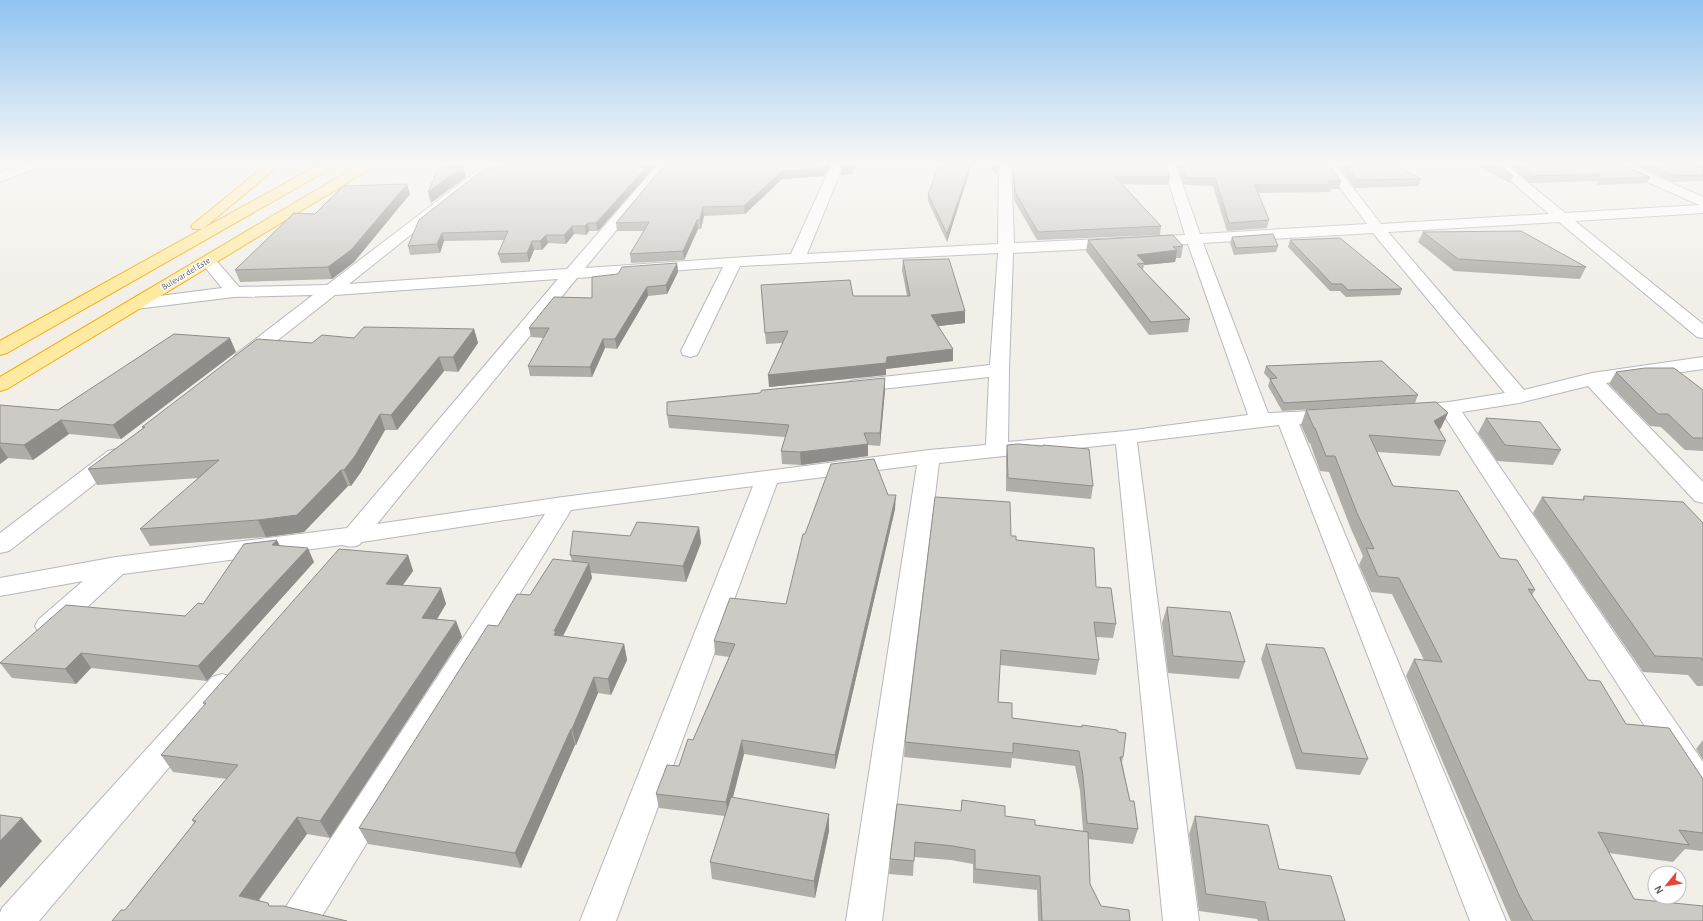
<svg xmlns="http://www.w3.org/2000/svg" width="1703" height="921" viewBox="0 0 1703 921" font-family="'Alegreya Sans',sans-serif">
  <rect width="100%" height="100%" fill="#f1efe8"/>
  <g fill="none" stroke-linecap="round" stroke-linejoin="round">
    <g stroke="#b5b8bc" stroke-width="2">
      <g id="minor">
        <polygon points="27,163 44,163 42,166 0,182 0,173"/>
        <path d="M487,163H501L349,284L567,269L659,163H672L585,268L791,254L832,163H844L807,254L998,244L999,163H1011L1014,243L1185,235L1163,163H1175L1200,234L1367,224L1322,163H1334L1381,224L1549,214L1490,163H1504L1565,213L1699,205L1612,166L1610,163H1626L1703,197V213L1575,221L1703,324V338L1697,337L1559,222L1388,232L1524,390L1592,373L1703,357V369L1606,383L1703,482V503L1695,501L1588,386L1519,403L1462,412L1703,762V803L1692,799L1443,414L1414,416L1407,414L1404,410L1407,406L1449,402L1505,393L1373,233L1203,243L1268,413L1333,410L1340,412L1343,416L1340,420L1299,424L1506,921H1470L1279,425L1137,442L1199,921H1163L1116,444L939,463L882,921H846L917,465L777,483L616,921H580L753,486L571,510L319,921H280L285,908L545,514L362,542C357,548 349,547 342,545L123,574L59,633L49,636L39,633L35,626L39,619L83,581L0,596V578L116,557L347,528L558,279L335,295L250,362L243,364L236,362L234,358L236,354L313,295L234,297L136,309L130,308L127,304L130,300L136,299L222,288L200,261L202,258L208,256L214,258L239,287L327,285ZM1188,244L1248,415L1126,431L1008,442L1009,370L1013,253ZM998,253L990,365L855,380L848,382L845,386L848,390L855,392L989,377L986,445L929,450L563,497L377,524L577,278L723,267L681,351L683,355L690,357L697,355L699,351L740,266Z"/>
        <polygon points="116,449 124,451 127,456 124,461 9,551 0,553 0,533 108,451"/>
        <polygon points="222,674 232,677 237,685 232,693 39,921 0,921 0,913 2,908 212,677"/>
      </g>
    </g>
    <g stroke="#f9ab00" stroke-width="2">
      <g id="trunk">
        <polygon points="268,163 282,163 204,228 322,163 337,163 335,166 7,353 0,355 0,341 202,229 193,229 191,226"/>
        <polygon points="362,163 377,163 375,166 7,389 0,391 0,377"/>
      </g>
    </g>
    <use href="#minor" fill="#fff" fill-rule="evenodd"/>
    <use href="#trunk" fill="#feeaa1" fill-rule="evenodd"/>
  </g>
  <g fill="#afaea9">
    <polygon points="504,163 658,163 598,231 589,231 586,235 574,234 566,244 548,243 542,250 534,250 529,262 501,263 498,254 504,240 444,241 440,253 410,255 408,246"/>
    <polygon points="666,163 831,163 824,176 782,179 745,214 704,216 701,229 698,229 684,260 631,263 630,254 644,231 617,231 616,223"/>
    <polygon points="972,163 947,242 928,201 928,194"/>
    <polygon points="987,163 998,163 997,176"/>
    <polygon points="1012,163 1165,163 1170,177 1168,185 1122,184 1161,226 1160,235 1037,240 1014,200"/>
    <polygon points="1176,163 1328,163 1341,181 1339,189 1331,189 1330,192 1258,193 1269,220 1267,228 1227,231 1213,186 1184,185"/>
    <polygon points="1336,163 1393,163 1421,179 1418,186 1355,188"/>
    <polygon points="1472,163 1497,163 1513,176 1510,183"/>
    <polygon points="1506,163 1618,163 1650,177 1647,183 1597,185 1597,181 1530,183"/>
    <polygon points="1630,163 1688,163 1703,167 1703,181 1673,182"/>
    <polygon points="410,194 354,262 332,279 240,282 235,270 315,214"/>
    <polygon points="1423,232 1586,267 1580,279 1454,271 1418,242"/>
    <polygon points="1232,237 1278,246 1276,252 1234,255 1230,243"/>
    <polygon points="1088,240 1183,246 1181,258 1176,258 1175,262 1144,265 1143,270 1190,319 1188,332 1149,335 1086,251"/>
    <polygon points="1290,240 1402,289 1400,295 1346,297 1340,291 1330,291 1288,247"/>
    <polygon points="903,260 965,311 965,323 938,326 953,361 886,369 886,375 769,387 783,343 766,344 762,296 907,296 902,270"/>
    <polygon points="677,263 678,272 667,294 648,296 617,349 605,348 592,377 530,376 528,366 544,338 531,337 529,328 592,298 618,274"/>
    <polygon points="474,329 478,343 458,372 444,371 397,430 385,430 361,472 351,486 348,486 304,532 266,537 150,546 140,529 199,478 97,485 88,469 143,429 142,427 312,343 354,338"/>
    <polygon points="236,352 121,439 69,434 33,460 8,458 0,464 0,405 58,410"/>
    <polygon points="1266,366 1418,395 1415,403 1282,411 1268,386 1270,380 1264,373"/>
    <polygon points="1616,372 1703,390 1703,451 1685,450 1661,427 1650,426 1609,384"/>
    <polygon points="765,390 885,390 880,446 868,445 868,456 801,465 782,464 781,451 785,437 669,428 667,415 760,393"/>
    <polygon points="1306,410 1441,428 1439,429 1446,441 1440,456 1377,452 1393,486 1500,558 1535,590 1532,595 1588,680 1626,724 1703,779 1703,850 1702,851 1685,849 1673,862 1609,853 1634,899 1703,921 1511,921 1507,912 1406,676 1414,659 1424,660 1392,594 1371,592 1359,565 1363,556 1351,529 1329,472 1320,471 1310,443 1309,443 1301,425"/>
    <polygon points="1486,418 1561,450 1553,465 1497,461 1478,433"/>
    <polygon points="1007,445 1093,486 1091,499 1006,491 1006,457"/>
    <polygon points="888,495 895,509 835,769 744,754 733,797 829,831 815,898 712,879 710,862 725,816 659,808 656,794 679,766 693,740 729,657 715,655 714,641 786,604 805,534"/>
    <polygon points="1584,496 1703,523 1703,686 1697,686 1688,675 1643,672 1533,513 1542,497 1582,500"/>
    <polygon points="699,527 701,543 686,582 591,573 592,578 563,636 624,644 627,660 611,695 598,693 576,745 575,745 521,868 368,844 359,828 530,595 572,561 570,555 630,536"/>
    <polygon points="1011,536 1016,540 1096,587 1116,624 1113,638 1096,637 1099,660 1096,675 1000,665 998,702 1012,718 1082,727 1082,725 1123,757 1122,762 1130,801 1138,829 1133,844 1088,839 1090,884 1101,906 1130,921 1038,921 1037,890 973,883 973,864 951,860 914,857 913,876 889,874 890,859 961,811 962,800 1005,816 1035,825 1083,831 1080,791 1075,766 1012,758 1011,768 904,757 905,742"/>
    <polygon points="280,545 314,562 207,681 91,668 76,684 12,678 0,663 185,616 203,604"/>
    <polygon points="408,555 413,571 403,585 441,588 446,604 437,619 456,621 462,637 330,838 307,834 259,900 271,906 125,910 194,823 192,820 227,779 173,772 161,755 205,705 203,703"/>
    <polygon points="1167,607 1245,662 1239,679 1168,673 1162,623"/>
    <polygon points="1266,644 1368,759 1360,775 1296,769 1261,659"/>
    <polygon points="1703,740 1703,760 1696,749"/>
    <polygon points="1195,816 1279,869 1345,921 1258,921 1257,919 1199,911 1189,834"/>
  </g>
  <g fill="#8f8d8a">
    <polygon points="650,163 658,163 598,231 596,223"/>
    <polygon points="827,163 831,163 824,176 782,179 745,214 744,206 782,171"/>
    <polygon points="854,163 855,163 853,174 841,175 841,167"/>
    <polygon points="971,163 972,163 947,242 947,234"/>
    <polygon points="463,166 466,177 431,203 428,192"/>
    <polygon points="407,184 410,194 354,262 332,279 328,267"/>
    <polygon points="703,207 704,216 701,229 700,220"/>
    <polygon points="697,220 698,229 684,260 683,251"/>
    <polygon points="588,223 589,231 586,235 585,226"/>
    <polygon points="572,226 574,234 566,244 564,235"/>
    <polygon points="442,233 444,241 440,253 437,244"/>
    <polygon points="546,235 548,243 542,250 540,241"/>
    <polygon points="532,241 534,250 529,262 527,253"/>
    <polygon points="1177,250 1175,262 1144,265 1145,263 1137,255"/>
    <polygon points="677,263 678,272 667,294 666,285"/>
    <polygon points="647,287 648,296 617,349 615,339"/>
    <polygon points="965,311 965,323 931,327 931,315"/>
    <polygon points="474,329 478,343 458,372 453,357"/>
    <polygon points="230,338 236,352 121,439 113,425"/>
    <polygon points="603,339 605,348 592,377 590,367"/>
    <polygon points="953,349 953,361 886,369 886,375 769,387 768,375 887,357"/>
    <polygon points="439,357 444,371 397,430 391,415"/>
    <polygon points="885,378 885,390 880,446 880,433"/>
    <polygon points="1448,413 1441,428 1428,436 1434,421"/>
    <polygon points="380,414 385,430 361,472 351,486 344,470"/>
    <polygon points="61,420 69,434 33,460 24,445"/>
    <polygon points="868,444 868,456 801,465 800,452"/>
    <polygon points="0,446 8,458 0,464"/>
    <polygon points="341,470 348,486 304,532 266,537 258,520"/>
    <polygon points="896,495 895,509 835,769 835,755"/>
    <polygon points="699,527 701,543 686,582 683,566"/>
    <polygon points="277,540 284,554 272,545"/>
    <polygon points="308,548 314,562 207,681 198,666"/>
    <polygon points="408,555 413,571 392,600 386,584"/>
    <polygon points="589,563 592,578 559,644 558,650 554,631"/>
    <polygon points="441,588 446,604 428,634 422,618"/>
    <polygon points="456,621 462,637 330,838 320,821"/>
    <polygon points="624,644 627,660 611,695 608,679"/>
    <polygon points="81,653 91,668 76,684 65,669"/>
    <polygon points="594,677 598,693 576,745 572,729"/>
    <polygon points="571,729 575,745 521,868 515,853"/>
    <polygon points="742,740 744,754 728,816 726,802"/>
    <polygon points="829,814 829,831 815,898 814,881"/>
    <polygon points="297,817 307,834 250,912 239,896"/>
    <polygon points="22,818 42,841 0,888 0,841"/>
  </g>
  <g fill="#cccac5" stroke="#8f8d8a">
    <polygon points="504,163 650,163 596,223 588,223 585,226 572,226 564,235 546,235 540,241 532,241 527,253 498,254 508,231 442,233 437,244 408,246 419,220 485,168 498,168"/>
    <polygon points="666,163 827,163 824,168 782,171 744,206 703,207 700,220 697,220 683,251 630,254 649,222 616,223"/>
    <polygon points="842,163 854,163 853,166 841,167"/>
    <polygon points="940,163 971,163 947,234 928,194"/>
    <polygon points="993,163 998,163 998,169"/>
    <polygon points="1013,163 1165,163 1170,177 1115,177 1161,226 1038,232 1015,192"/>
    <polygon points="1181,163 1328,163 1341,181 1328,181 1332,185 1255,185 1269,220 1229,223 1215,178 1186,178"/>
    <polygon points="1344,163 1393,163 1421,179 1358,180"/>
    <polygon points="1486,163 1497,163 1513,176"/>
    <polygon points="1516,163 1618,163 1650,177 1600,179 1600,174 1533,176"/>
    <polygon points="1647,163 1688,163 1703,167 1703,175 1676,176"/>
    <polygon points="463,166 428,192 439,167"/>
    <polygon points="407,184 351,250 328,267 235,270 294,213 315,214 343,186"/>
    <polygon points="1521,231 1586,267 1458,259 1423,232"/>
    <polygon points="1273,234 1278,246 1236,248 1232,237"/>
    <polygon points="1173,235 1183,246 1173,247 1177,250 1137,255 1145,263 1137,264 1190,319 1151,322 1088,240"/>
    <polygon points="1340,238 1402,289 1348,290 1342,284 1332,284 1290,240"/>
    <polygon points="949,259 965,311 931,315 953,349 887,357 886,363 768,375 788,331 765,333 761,285 850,280 853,296 910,296 903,260"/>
    <polygon points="677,263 666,285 647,287 615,339 603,339 590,367 528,366 549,328 529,328 554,297 592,298 592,277 618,274 622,267"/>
    <polygon points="364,327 474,329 453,357 439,357 391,415 380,414 355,456 344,470 341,470 297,515 258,520 140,529 219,460 88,469 145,427 142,427 257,339 312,343 322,335 354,338"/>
    <polygon points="174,334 230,338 113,425 61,420 24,445 0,443 0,405 58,410"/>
    <polygon points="1382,361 1418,395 1284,403 1270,379 1277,378 1266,366"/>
    <polygon points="1645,368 1674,368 1703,390 1703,438 1693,438 1668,414 1658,414 1616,372"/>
    <polygon points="885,378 880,433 864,433 868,444 800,452 781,451 789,425 667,415 667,402 760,393 762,390 765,390"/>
    <polygon points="1436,402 1448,413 1434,421 1446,441 1369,435 1393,486 1458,491 1500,558 1517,560 1535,590 1528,589 1588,680 1600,681 1626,724 1669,728 1703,779 1703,833 1679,830 1689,845 1598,832 1634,899 1703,906 1703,921 1533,921 1519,895 1414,659 1442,662 1399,578 1378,576 1366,548 1374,549 1357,513 1335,456 1326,456 1315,428 1314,428 1306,410"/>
    <polygon points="1486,418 1540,422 1561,450 1505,445"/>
    <polygon points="1018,444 1043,446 1043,445 1089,449 1093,486 1008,478 1007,445"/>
    <polygon points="874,459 888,495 896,495 835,755 742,740 726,802 656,794 667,765 679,766 688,739 693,740 735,644 714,641 730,598 786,604 803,534 805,534 831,464"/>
    <polygon points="1584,496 1683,502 1703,523 1703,661 1701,658 1655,656 1542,497 1584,500"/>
    <polygon points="935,497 1010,502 1011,536 1016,536 1016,540 1094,548 1096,587 1111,588 1116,624 1094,622 1099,660 1001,650 998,702 1012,703 1012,718 1082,727 1082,725 1117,730 1118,732 1126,733 1123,757 1120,757 1130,801 1134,801 1138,829 1087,823 1083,776 1079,751 1013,743 1013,753 905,742"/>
    <polygon points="637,522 699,527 683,566 570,555 573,531 630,536"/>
    <polygon points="277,540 272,545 308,548 198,666 81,653 65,669 0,663 66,605 185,616 198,603 203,604 244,544"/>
    <polygon points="339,549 408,555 386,584 441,588 422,618 456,621 320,821 297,817 239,896 268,903 269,906 283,906 347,921 112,921 121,910 125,910 196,821 192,820 238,765 161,755 206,703 203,703"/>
    <polygon points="553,559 589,563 554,631 556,631 554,635 624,644 608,679 594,677 572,729 571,729 515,853 359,828 488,625 498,626 517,594 530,595"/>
    <polygon points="1167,607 1230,612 1245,662 1173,656"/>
    <polygon points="1266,644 1324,648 1368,759 1302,753"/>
    <polygon points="731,797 829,814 814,881 710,862"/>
    <polygon points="962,800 1005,806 1005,816 1035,820 1035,825 1088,832 1090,884 1101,906 1129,910 1130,921 1042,921 1040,876 975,869 975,850 953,846 915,842 914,861 890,859 897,804 961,811"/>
    <polygon points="0,815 22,818 0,841"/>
    <polygon points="1195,816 1268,825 1279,869 1331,876 1345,921 1269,921 1265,902 1206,894"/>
  </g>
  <linearGradient id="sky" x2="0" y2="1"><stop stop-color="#8fc3f1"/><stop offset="0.56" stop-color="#f9f8f5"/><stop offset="1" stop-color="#f9f8f5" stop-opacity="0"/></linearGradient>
  <rect width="1703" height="292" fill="url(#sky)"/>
  <g text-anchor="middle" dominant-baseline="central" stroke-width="3" stroke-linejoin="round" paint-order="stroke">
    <g font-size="9" fill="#5f6368" stroke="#fff">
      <text transform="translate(186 274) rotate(-31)">Bulevar del Este</text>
    </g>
  </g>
  <g transform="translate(1667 885) rotate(240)"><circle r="19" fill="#ffffff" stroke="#bfc1c3"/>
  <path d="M0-3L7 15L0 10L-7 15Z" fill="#ea4335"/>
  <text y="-6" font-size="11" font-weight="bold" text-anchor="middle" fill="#5f6368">N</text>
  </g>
</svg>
